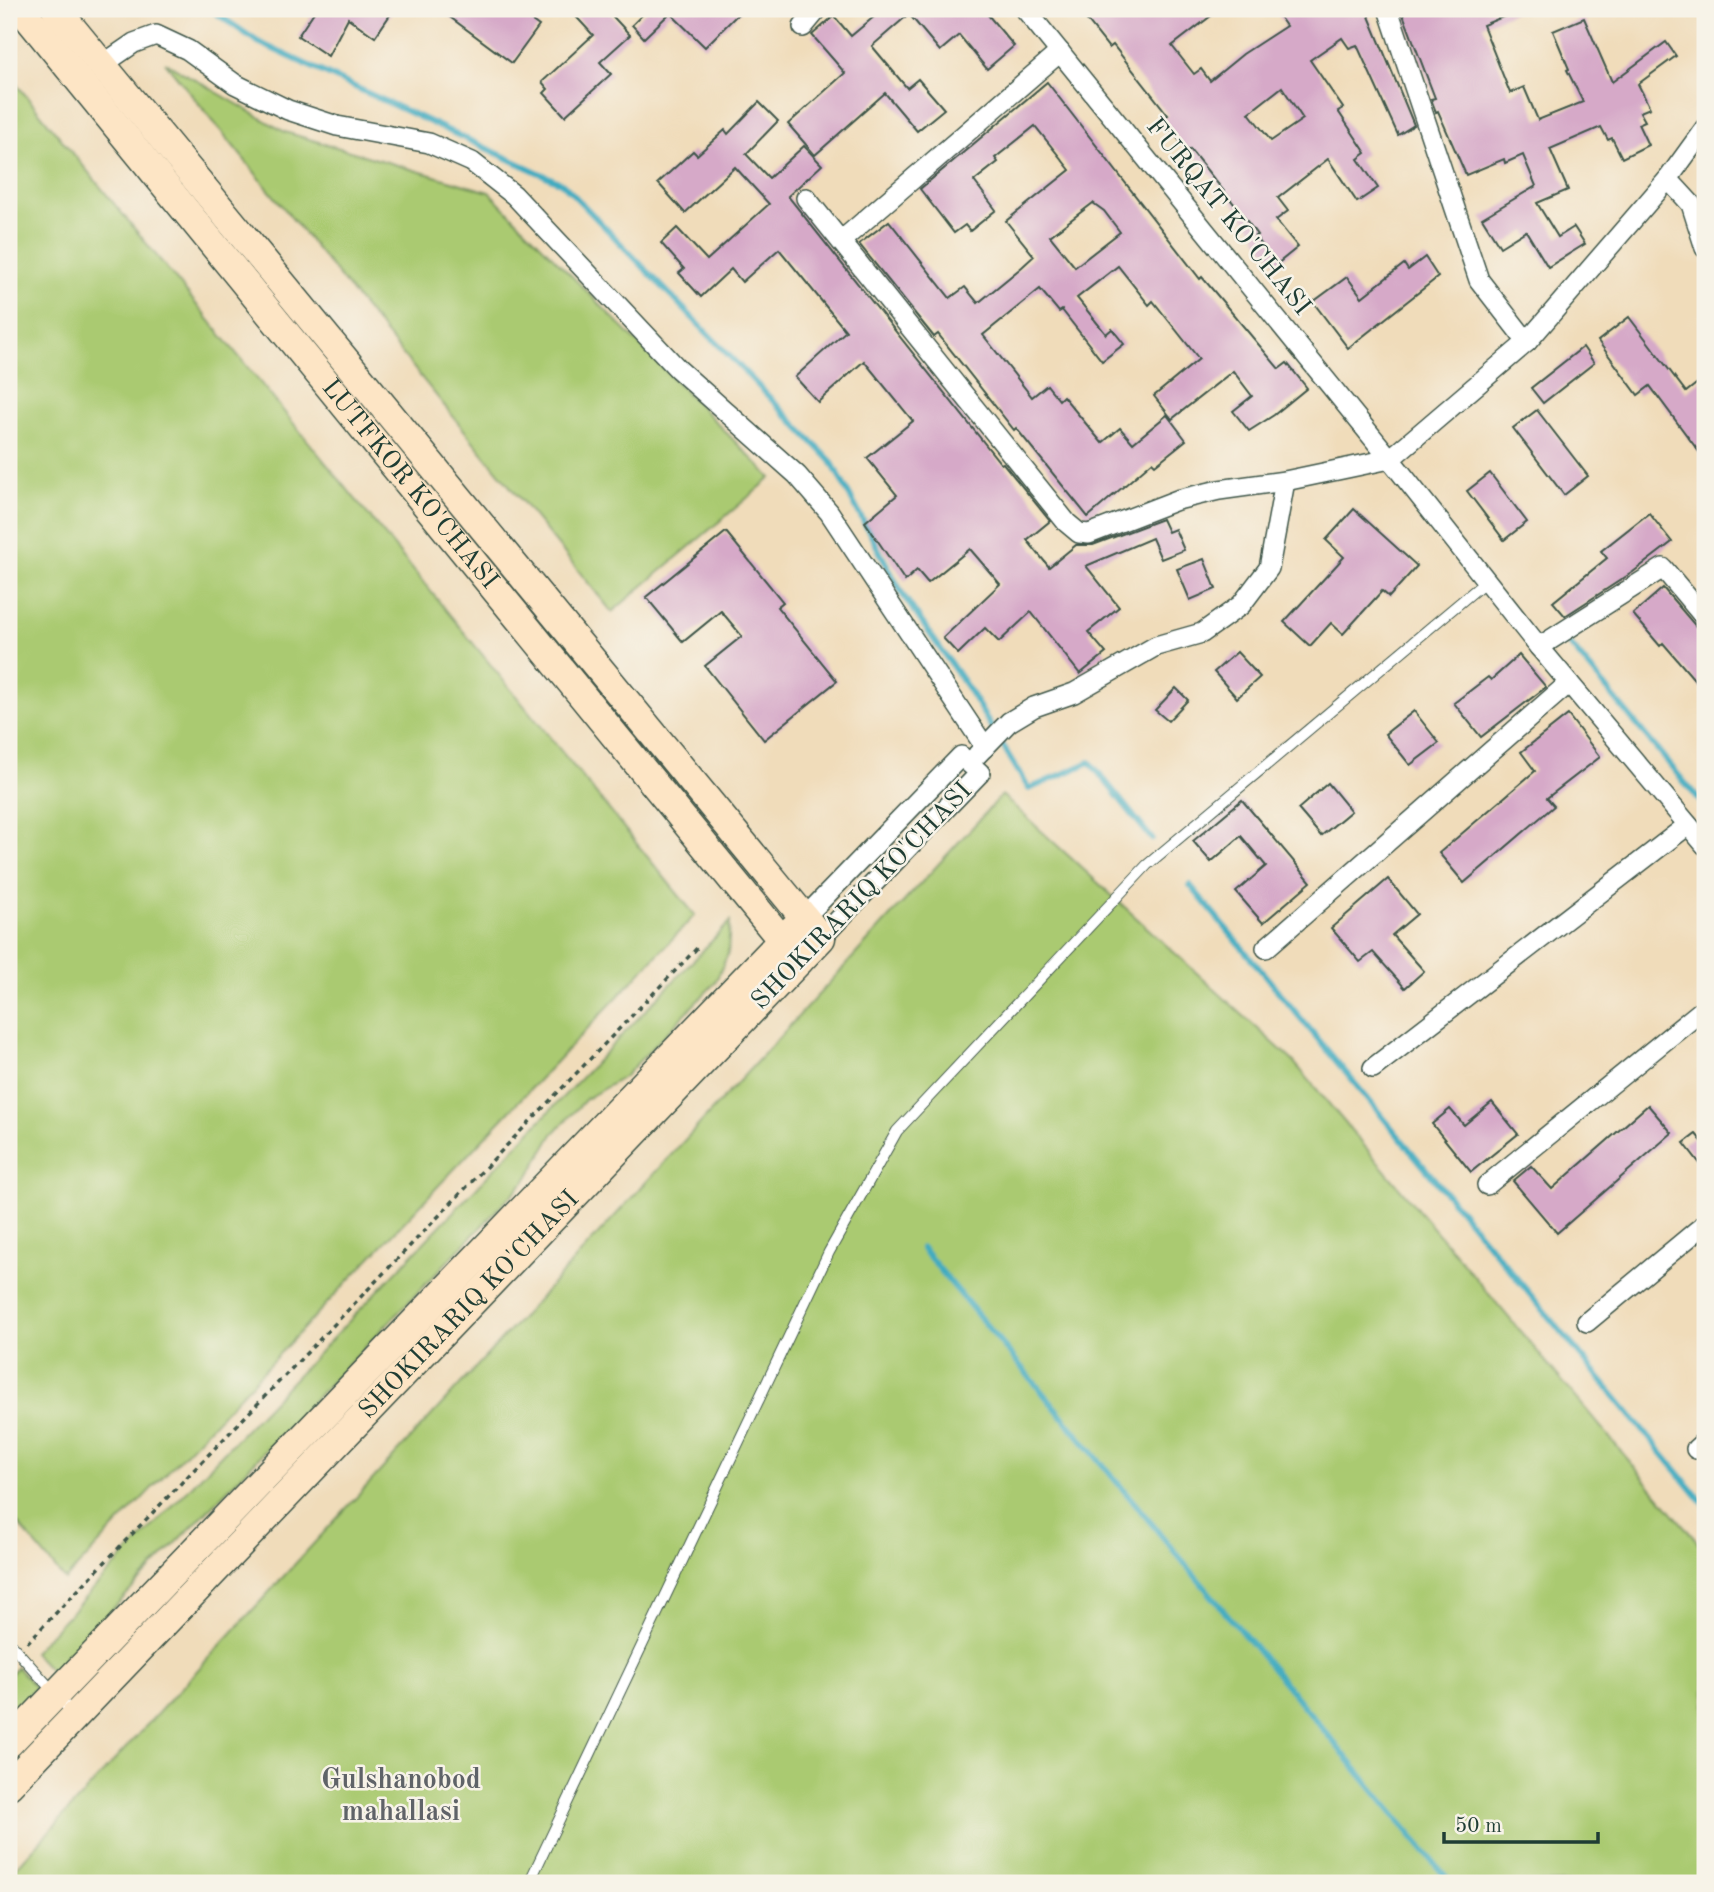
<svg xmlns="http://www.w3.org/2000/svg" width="1714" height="1892" viewBox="0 0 1714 1892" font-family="'Old Standard TT',serif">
  <rect width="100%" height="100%" fill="#f7f3e8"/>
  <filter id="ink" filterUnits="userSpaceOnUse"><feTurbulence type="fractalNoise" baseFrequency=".0143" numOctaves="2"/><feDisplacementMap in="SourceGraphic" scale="14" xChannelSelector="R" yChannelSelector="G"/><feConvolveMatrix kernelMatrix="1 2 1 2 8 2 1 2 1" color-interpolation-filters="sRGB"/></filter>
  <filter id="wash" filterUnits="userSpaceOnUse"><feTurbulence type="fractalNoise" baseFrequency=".00686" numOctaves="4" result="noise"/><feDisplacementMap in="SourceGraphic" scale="28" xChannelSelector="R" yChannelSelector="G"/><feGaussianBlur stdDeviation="1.57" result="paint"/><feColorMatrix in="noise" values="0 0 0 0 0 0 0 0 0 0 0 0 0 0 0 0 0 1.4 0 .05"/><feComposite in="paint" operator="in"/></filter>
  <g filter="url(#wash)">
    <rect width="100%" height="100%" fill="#f0dcba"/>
    <g fill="#aaca71" stroke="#648452" stroke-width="2">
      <polygon points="165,62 285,132 489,192 771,478 612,612"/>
      <polygon points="9,75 695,915 65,1580 9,1513"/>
      <polygon points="1002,795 1293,1061 1705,1551 1705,1883 9,1883 9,1875"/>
      <polygon points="730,922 728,954 715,983 625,1076 586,1099 553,1134 527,1179 52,1672 33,1652"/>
      <polygon points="17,1667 36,1688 9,1715 9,1676"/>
    </g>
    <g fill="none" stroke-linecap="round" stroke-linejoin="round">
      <g stroke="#40abc0" stroke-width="6">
        <polyline points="210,9 258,42 563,184 831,461 903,595 967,687 1029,789 1090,762 1152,839"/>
        <polyline points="1568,642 1705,807"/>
        <polyline points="1190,885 1705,1505"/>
        <polyline points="922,1248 1451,1883"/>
      </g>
    </g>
    <g id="blocks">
      <g fill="#d6a9c8" fill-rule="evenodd">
        <polygon points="316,9 394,9 375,37 348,18 328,56 298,36"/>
        <polygon points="439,9 515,9 539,26 512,63"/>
        <polygon points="569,9 606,9 630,35 600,62 611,74 565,116 544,93 548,89 542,82 593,35"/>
        <polygon points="648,9 743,9 705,47 670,13 644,38 632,25"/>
        <polygon points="869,9 983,9 1014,46 987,69 959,35 940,51 909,14 872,46 907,88 918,79 944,109 917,131 885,93 815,155 788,124 845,73 812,35 834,16 851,36 875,16"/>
        <path d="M1078,9H1220L1172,46L1194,74L1201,69L1210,81L1243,54L1286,26L1274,9H1366L1414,125L1398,135L1357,45L1349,48L1342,38L1310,60L1343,108L1338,111L1366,153L1358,159L1378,188L1357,202L1328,159L1278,198L1288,211L1276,220L1298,247L1277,264L1255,236L1257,235L1239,210L1190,149L1188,151L1162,119L1168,115L1113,45L1109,48ZM1282,87L1303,119L1271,141L1249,113Z"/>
        <polygon points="1401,9 1522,9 1483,25 1510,93 1524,87 1538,120 1583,102 1567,70 1569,69 1553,31 1584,18 1612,82 1666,42 1676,56 1638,84 1650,108 1640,112 1645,121 1638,124 1648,145 1622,158 1612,138 1608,140 1601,127 1550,149 1568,190 1537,203 1558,237 1574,227 1585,244 1548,267 1526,231 1500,247 1482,218 1536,186 1523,155 1505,163 1504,159 1466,175 1438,111 1436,112 1431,99 1435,98"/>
        <path d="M1047,82L1200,279L1202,277L1279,369L1287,363L1307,388L1274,415L1249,431L1233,411L1252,396L1233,371L1172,419L1154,396L1199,359L1153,301L1149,305L1118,266L1077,298L1106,334L1112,329L1124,344L1102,361L1062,310L1059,312L1040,289L983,335L1032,397L1047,385L1059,400L1063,396L1102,443L1120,428L1133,443L1167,415L1186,440L1155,465L1152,462L1088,517L1016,428L1014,430L938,334L934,337L859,244L889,221L950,298L965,287L978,303L1022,267L1034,256L1006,221L1070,170L1035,126L995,158L998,162L974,181L996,210L970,231L965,225L954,233L920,189ZM1093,203L1104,211L1120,232L1075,267L1050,236Z"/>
        <polygon points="759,102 778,121 746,154 769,178 804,146 822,165 788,196 1001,464 1003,463 1050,521 1027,540 1049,567 1076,545 1093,545 1162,519 1168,532 1175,529 1184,550 1161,559 1152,538 1086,566 1119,607 1088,632 1106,653 1080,674 1031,612 999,642 985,628 958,654 943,638 1000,584 970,549 928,583 917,570 905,581 865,522 897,495 867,458 913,421 864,361 818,402 795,377 846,331 779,249 742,282 731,269 701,297 679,273 684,269 661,243 677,228 707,260 769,204 735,167 685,213 658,183 693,151 697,155 725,130 728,134"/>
        <polygon points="1425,257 1438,277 1348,348 1313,302 1347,277 1362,297 1404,264 1408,270"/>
        <polygon points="1629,317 1686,392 1705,377 1705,460 1650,386 1638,395 1598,341"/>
        <polygon points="1583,347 1594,363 1543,403 1531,388"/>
        <polygon points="1537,410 1588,476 1564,495 1513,428"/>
        <polygon points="1490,473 1527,522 1504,540 1467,491"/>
        <polygon points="1354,509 1417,566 1389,597 1382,591 1343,634 1331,623 1310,646 1284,622 1344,557 1326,540"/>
        <polygon points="1649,513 1672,542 1633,572 1565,616 1553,602 1607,558 1601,551"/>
        <polygon points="726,532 783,602 777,607 837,681 764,740 705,666 742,636 721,611 683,642 646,597"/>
        <polygon points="1204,559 1216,589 1190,600 1177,569"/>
        <polygon points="1663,588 1705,637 1705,692 1663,643 1660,646 1633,614"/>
        <polygon points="1237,652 1260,677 1237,698 1214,672"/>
        <polygon points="1519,655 1546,687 1481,737 1454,703 1488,677 1491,680"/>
        <polygon points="1176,688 1188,700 1168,721 1155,710"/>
        <polygon points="1414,711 1439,743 1410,765 1385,734"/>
        <polygon points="1568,715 1600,757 1547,798 1554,806 1464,883 1439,853 1535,771 1521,752"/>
        <polygon points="1328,783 1351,811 1321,836 1298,809"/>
        <polygon points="1242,800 1311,882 1263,923 1236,892 1266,866 1241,836 1211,862 1193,841"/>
        <polygon points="1388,879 1417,914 1392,935 1424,971 1405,988 1373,952 1360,962 1331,928"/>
        <polygon points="1492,1102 1518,1134 1471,1172 1432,1124 1450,1109 1464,1125"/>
        <polygon points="1648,1105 1672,1133 1557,1233 1513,1181 1531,1166 1552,1189"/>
        <polygon points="1696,1134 1705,1145 1705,1170 1684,1143"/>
      </g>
    </g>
  </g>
  <g filter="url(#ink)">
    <use href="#blocks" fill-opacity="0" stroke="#3e5548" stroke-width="2"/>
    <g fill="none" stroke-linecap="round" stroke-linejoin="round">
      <g stroke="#3e5548" stroke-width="12">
        <g id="lane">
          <polyline points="9,1642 75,1716"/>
          <polyline points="529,1883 829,1252 897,1131 1147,865 1486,581"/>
        </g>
      </g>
      <g stroke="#3e5548" stroke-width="22">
        <g id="street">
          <polyline points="1025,9 1390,459 1539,647 1705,845"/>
          <polyline points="1388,9 1479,280 1527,342"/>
          <polyline points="803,27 818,9"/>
          <polyline points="102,65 134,43 156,35 188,50 235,84 288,110 337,126 429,143 472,162 514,195 678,369 797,475 829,512 985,747"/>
          <polyline points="1668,179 1691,204 1705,248"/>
          <polyline points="806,198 1067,523 1079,533 1089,534 1177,500 1219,490 1285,481 1390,459 1527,342 1668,179 1705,128"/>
          <polyline points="841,241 1060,52"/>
          <polyline points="1539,647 1663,568 1705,618"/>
          <polyline points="977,755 1009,722 1034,707 1074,693 1156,646 1202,633 1241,605 1269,568 1285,481"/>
          <polyline points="803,919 961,756 980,773 821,938"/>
          <polyline points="1266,948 1569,683"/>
          <polyline points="1373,1068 1688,825"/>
          <polyline points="1487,1185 1705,1008"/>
          <polyline points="1587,1322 1705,1224"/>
          <polyline points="1696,1449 1705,1441"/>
        </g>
      </g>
      <g stroke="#3e5548" stroke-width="31">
        <g id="secondary">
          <path id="s1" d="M21,9L799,961"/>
          <polyline points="9,1743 794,928"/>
          <path id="s2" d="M9,1785L821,938L56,9"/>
        </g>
      </g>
      <polyline stroke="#3e5548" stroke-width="3.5" stroke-dasharray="5 5" stroke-linecap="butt" points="27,1643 700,945"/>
      <use href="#lane" stroke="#fff" stroke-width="10"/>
      <use href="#street" stroke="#fff" stroke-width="19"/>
      <use href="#secondary" stroke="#fde5c5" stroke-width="28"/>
    </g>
  </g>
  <g text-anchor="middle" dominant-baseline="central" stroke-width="5" stroke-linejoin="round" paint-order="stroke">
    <g font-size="26" fill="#1f3d34" stroke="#f7f3e8">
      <text transform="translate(1228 217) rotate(51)">FURQAT KO'CHASI</text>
      <text stroke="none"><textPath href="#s1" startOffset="614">LUTFKOR KO'CHASI</textPath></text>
      <text transform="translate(862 896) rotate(-46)">SHOKIRARIQ KO'CHASI</text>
      <text stroke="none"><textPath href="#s2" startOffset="665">SHOKIRARIQ KO'CHASI</textPath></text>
    </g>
    <g font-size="28" font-weight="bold" fill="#5f6368" stroke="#f7f3e8">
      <text x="401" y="1781">Gulshanobod<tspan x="401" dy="32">mahallasi</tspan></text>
    </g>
  </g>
  <rect width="1714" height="1892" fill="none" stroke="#f7f3e8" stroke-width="35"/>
  <path d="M1444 1832v10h154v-10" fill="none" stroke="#1f3d34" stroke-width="3.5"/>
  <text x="1455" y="1832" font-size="21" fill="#1f3d34" stroke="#f7f3e8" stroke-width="5" paint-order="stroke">50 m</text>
</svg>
